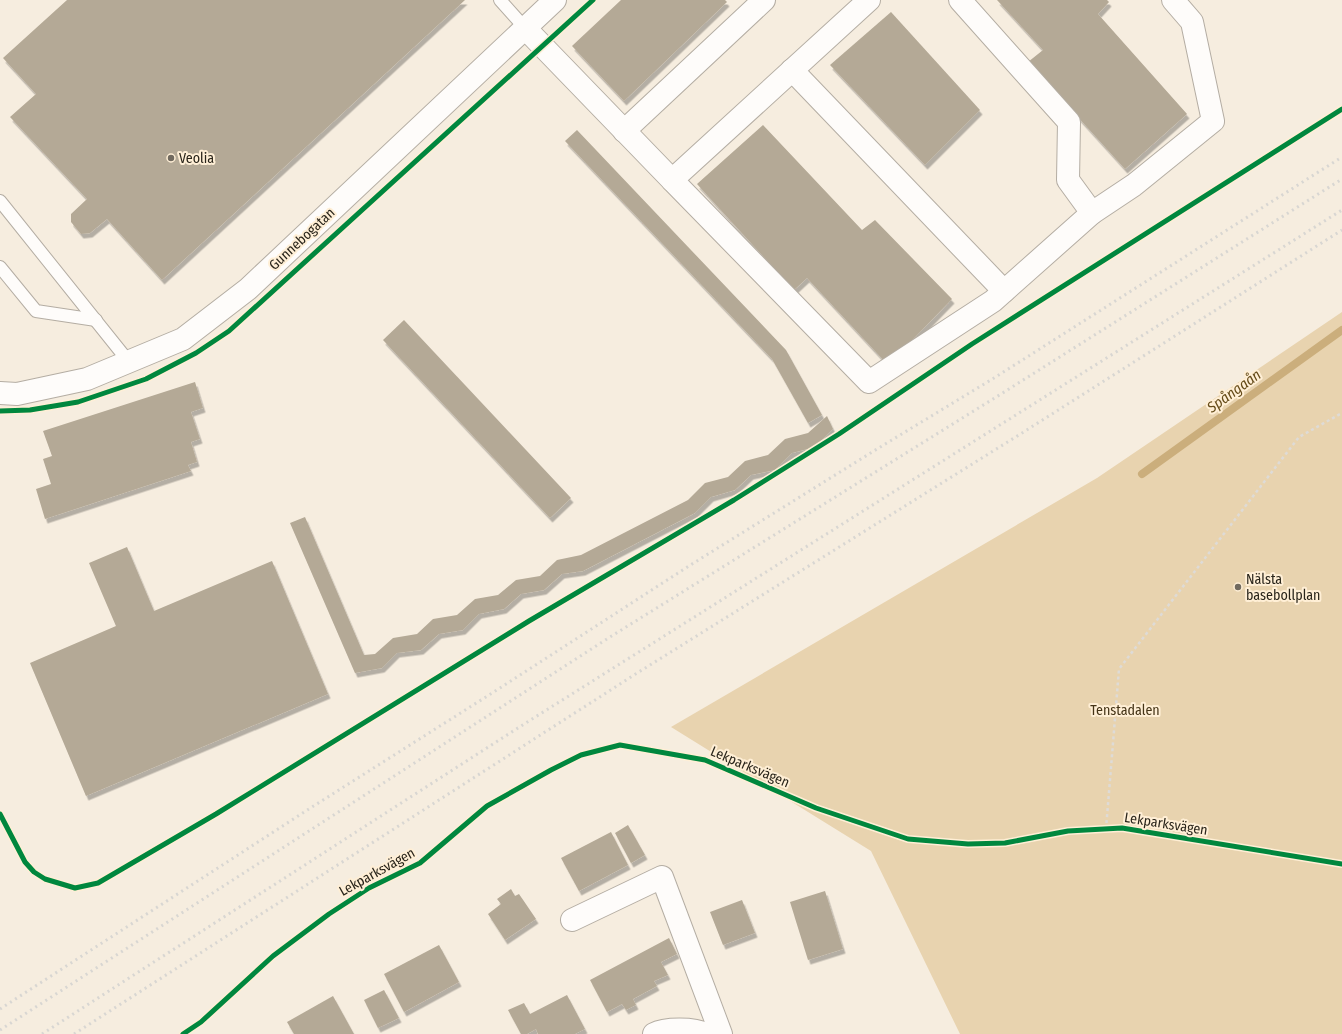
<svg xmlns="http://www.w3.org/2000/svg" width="1342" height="1034" viewBox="0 0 1342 1034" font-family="'Fira Sans Condensed',sans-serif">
  <defs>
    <filter id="shadow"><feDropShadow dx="2.5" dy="4.5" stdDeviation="0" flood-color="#0004"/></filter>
  </defs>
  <rect width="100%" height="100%" fill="#f6eddf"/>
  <polygon fill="#e8d3af" points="1342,312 1342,1034 960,1034 871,851 671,727 1097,478"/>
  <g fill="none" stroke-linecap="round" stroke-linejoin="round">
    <polyline stroke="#cbae7c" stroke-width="8" points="1142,474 1342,330"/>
  </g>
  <g fill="#b4a996" filter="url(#shadow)">
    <polygon points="67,0 465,0 162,280 107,219 90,233 81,234 71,222 71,214 87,199 10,117 36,94 3,58"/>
    <polygon points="621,0 725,0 727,2 624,101 572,46"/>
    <polygon points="997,0 1107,0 1109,2 1098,14 1187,114 1125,169 1028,62 1043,50"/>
    <polygon points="891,12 980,110 925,165 830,65"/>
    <polygon points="763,125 862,230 875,220 952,299 888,365 807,278 794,290 697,184"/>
    <polygon points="577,130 786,350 822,415 808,423 772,359 565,141"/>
    <polygon points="404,320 571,498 550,518 383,340"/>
    <polygon points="195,382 203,408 191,412 200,439 191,442 197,462 188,465 191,471 45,519 36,489 51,484 43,459 52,456 43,431"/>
    <polygon points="827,416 833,429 815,447 792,453 775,470 751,475 735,490 711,497 695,513 583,571 562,574 544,590 521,594 504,609 479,614 463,630 439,634 421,650 397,653 382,668 355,673 290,523 305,517 364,655 375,654 393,638 417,634 433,619 457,615 475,599 498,595 516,580 540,576 557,560 581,555 688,500 705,483 728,477 745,461 768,455 785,439 808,433"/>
    <polygon points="127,547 154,611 272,561 328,694 86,796 30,663 116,626 89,563"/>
    <polygon points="628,825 645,855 631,863 615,833"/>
    <polygon points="611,832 628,865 579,891 561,858"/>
    <polygon points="511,889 515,896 519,894 536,919 505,940 488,914 501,904 497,899"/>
    <polygon points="825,891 843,949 808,960 790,902"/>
    <polygon points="742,900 755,933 723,945 710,912"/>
    <polygon points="669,938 677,954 661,962 668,975 654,981 657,986 633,999 636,1005 626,1010 622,1004 607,1012 590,980"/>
    <polygon points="439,945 459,982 404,1012 384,974"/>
    <polygon points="384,990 399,1018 378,1028 364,1000"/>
    <polygon points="567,995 585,1029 575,1034 538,1034 536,1029 527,1034 521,1034 508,1010 524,1003 530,1014"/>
    <polygon points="333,996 354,1034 294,1034 287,1022"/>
  </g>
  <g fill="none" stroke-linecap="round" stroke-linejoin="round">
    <g stroke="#b4ada3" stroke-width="14">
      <g id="lane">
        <polyline points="500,0 525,28"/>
        <polyline points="0,201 129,362"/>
        <polyline points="0,267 36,311 96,320"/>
      </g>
    </g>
    <g stroke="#b4ada3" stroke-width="24">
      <g id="street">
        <polyline points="869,0 672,180 869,382 993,301 1092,213"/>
        <polyline points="960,0 1069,122 1068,180 1092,213 1134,185 1213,121 1192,22 1173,0"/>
        <polyline points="525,28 672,180"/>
        <polyline points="792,70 1004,291"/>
        <polyline points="624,131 764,0"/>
        <polyline points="0,393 17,394 87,379 183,339 248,289 555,0"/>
        <polyline points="572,920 662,877 721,1034"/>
        <path d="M654,1034C665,1028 694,1028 705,1034"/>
      </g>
    </g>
    <polyline stroke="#dedbd7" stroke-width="2.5" stroke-dasharray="3 3" stroke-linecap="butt" points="1106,829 1119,669 1299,437 1342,413"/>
    <use href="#lane" stroke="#fefcfa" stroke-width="12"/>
    <use href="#street" stroke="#fefcfa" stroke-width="22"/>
    <g stroke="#d8d6d2" stroke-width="3" stroke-dasharray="2 4" stroke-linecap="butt">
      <polyline points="0,1009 312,807 500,688 692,564 877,449 994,378 1342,157"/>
      <polyline points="0,1030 610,637 1001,394 1342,179"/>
      <polyline points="42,1034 521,726 1342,210"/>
      <polyline points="74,1034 634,675 1022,433 1342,230"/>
    </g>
    <g stroke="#ffefd6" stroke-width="8">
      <g id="cycleway">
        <polyline points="0,411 30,410 78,402 146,379 196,353 229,331 593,0"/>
        <polyline points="0,814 25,862 34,872 45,879 75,888 98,883 216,814 529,621 734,500 839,434 972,344 1342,109"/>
        <polyline points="183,1034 201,1022 273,956 329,914 369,888 420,863 487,806 551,770 581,755 620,745 705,760 816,808 908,839 968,844 1005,843 1068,831 1122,828 1342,864"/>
      </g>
    </g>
    <use href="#cycleway" stroke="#00873e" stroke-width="5"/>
  </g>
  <g fill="#716a5f" stroke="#ffefd6" stroke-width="1.5">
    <circle cx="171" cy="158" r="4"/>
    <circle cx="1238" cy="587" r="4"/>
  </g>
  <g text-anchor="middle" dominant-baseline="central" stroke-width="4" stroke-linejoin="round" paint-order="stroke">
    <g font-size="14" fill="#29241a" stroke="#ffefd6" text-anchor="start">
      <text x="179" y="158">Veolia</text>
      <text x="1246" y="579">Nälsta<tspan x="1246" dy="16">basebollplan</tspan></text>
    </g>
    <g font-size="14" fill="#29241a" stroke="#ffefd6">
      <text transform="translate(302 239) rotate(-43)">Gunnebogatan</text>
      <text transform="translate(750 767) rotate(23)">Lekparksvägen</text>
      <text transform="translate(1166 824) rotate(9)">Lekparksvägen</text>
      <text transform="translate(377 872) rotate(-29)">Lekparksvägen</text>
    </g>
    <g font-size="14" fill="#453417" stroke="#ffefd6">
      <text x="1125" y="710">Tenstadalen</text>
    </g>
    <g font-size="15" font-style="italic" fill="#664c1a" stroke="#ffefd6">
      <text transform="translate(1234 391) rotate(-36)">Spångaån</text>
    </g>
  </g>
</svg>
